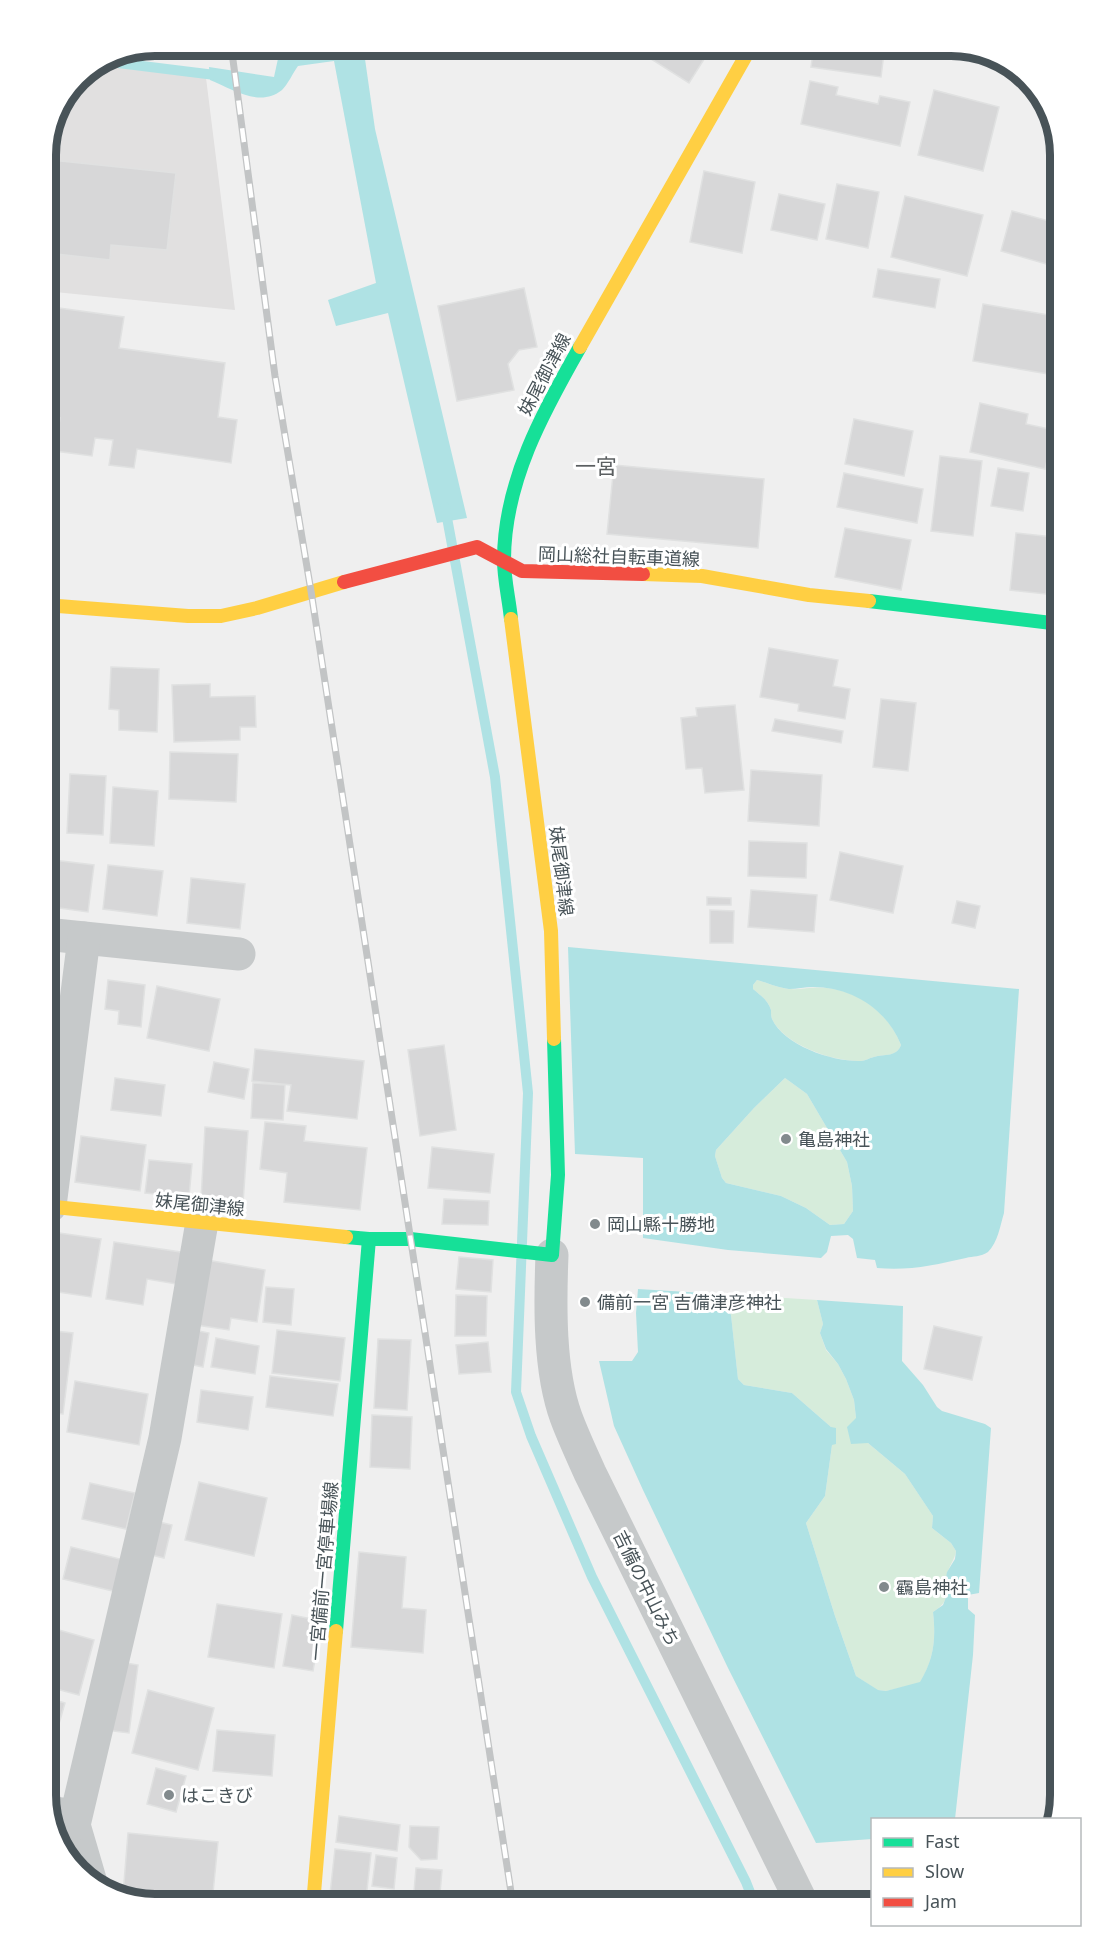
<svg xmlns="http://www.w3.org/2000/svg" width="1105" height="1950" viewBox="0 0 1105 1950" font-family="'Noto Sans','Noto Sans JP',sans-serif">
  <rect width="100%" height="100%" fill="#efefef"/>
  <polygon fill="#e1e0e0" points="96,65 206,78 235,310 45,291 45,148 77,77"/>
  <g fill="#d6ecdb">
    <path d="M757,980C767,983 779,988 789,989C802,990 814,986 827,988C860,991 889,1014 901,1045C897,1057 885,1054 874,1057C869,1058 865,1061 861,1061C834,1062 784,1045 772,1019C771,1016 771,1013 771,1010C768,1000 760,995 753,989V985Z"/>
    <polygon points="785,1078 807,1094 847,1162 852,1186 853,1211 844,1224 830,1225 806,1208 781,1196 726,1183 722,1178 715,1156 716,1150 754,1108"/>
    <path d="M721,1294L817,1300L823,1324L820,1333L826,1350L838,1364L846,1379L854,1400L856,1418L868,1443L905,1474L933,1516L932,1528L951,1543L956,1551C955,1559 949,1566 947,1574C944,1593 953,1599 933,1612C936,1640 934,1658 920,1683L886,1691L877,1690L856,1676L835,1616L806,1523L825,1496L832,1445L831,1427L792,1393L744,1385L738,1379L731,1315Z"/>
  </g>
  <g fill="#afe2e4" fill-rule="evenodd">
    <path d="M281,45H363L375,129L467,518L437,523L388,313L336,326L328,300L376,283L334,61L298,66C293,73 288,84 282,90C260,108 232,89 210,80L209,67L274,77Z"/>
    <path d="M568,947L1019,989L1004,1213C1000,1226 998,1242 988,1252C981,1257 973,1256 966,1258C935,1265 909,1271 877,1268L875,1260L857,1258L853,1239L848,1235L831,1236L827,1252L821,1258L728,1250L643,1238V1158L575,1154ZM757,980C767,983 779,988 789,989C797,989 805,987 813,987C851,987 887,1009 901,1045C897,1057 884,1054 874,1057C869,1058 865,1061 861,1061C834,1062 784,1046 772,1019C771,1016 771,1013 771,1010C768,1000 760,995 753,989V985ZM785,1078L807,1094L847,1162L852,1186L853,1211L844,1224L830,1225L806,1208L781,1196L726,1183L722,1178L715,1156L716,1150L754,1108Z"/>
    <path d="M638,1289L721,1294L731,1315L738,1379L744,1385L792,1393L831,1427L836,1428V1444L832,1445L825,1496L806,1523L835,1616L856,1676L878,1690L886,1691L920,1682C934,1658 936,1640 933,1612L943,1605L948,1592L944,1588L947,1572L955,1559L956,1551L951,1543L932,1528L933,1516L905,1474L868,1443L851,1444L847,1427L856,1418L854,1400L846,1379L838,1364L826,1349L820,1333L823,1324L817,1300L903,1306L902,1361L923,1385L937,1407L942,1411L985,1424L991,1428L979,1593L968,1595V1609L975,1615L973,1655L955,1819L872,1820V1839L816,1843L728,1668L643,1490L614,1426L599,1361H632L638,1352L636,1313Z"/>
  </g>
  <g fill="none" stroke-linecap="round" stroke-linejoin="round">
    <g stroke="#afe2e4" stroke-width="10">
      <polyline points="102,61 223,76"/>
      <polyline points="445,507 495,777 528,1093 516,1392 531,1436 592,1577 746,1882 755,1905"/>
    </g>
  </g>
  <g fill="#d7d7d8" stroke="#e0e1e1" stroke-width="1.5">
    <polygon points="629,45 713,45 689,83"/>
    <polygon points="814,45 885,45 881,77 811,67"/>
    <polygon points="810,81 838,87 836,95 878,104 880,96 910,102 900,146 801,124"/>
    <polygon points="934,90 999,107 983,171 918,155"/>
    <polygon points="51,160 176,173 167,250 111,245 110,260 47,253 48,233 45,233 45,204"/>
    <polygon points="704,171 755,182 742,253 690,242"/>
    <polygon points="837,184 879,192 868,248 826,239"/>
    <polygon points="779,194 825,204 817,240 771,230"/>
    <polygon points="905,196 983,215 967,276 891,257"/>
    <polygon points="1012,211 1060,224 1060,268 1001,251"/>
    <polygon points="878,269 940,279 935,308 873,297"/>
    <polygon points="524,288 537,347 519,350 508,364 514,390 457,401 438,306"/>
    <polygon points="983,304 1060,317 1060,376 973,361"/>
    <polygon points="59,308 124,317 119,348 225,363 218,417 237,420 231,463 137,449 134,468 109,465 113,440 95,438 92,456 55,451 60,418 45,416 45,406"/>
    <polygon points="980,403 1028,414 1026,424 1054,430 1045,469 970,452"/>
    <polygon points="1059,416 1060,416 1060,475 1049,473"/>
    <polygon points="854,419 913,431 904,476 845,464"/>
    <polygon points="940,456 982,461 973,536 931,531"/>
    <polygon points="614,465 764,479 758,548 607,534"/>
    <polygon points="998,468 1029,473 1023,511 991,506"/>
    <polygon points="844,473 923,489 917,523 837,507"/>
    <polygon points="845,528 911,540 901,590 835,577"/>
    <polygon points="1016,533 1053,537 1046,594 1010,590"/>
    <polygon points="45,639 56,640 49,698 45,697"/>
    <polygon points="769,648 838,660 833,686 850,689 845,719 798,711 799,704 760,697"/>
    <polygon points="111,667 159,669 157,732 119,730 119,710 109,709"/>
    <polygon points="210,684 210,697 255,696 256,727 240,727 240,740 174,742 172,685"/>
    <polygon points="881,699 916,703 908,771 873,767"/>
    <polygon points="735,705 744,790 705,793 702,768 686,769 681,718 697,716 696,708"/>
    <polygon points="775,719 843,731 841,743 772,731"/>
    <polygon points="170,752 238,754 236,802 169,799"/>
    <polygon points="751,770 822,775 819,826 748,821"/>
    <polygon points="70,774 106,776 103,835 67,833"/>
    <polygon points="113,787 158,791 154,846 110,843"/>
    <polygon points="749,841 807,843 806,878 748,876"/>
    <polygon points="840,852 903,866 893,913 830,900"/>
    <polygon points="45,859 94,865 88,912 45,906"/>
    <polygon points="108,865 163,871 157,916 103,909"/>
    <polygon points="191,878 245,884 240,929 187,923"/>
    <polygon points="751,890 817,895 814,932 748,927"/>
    <polygon points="707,897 731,898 731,905 707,905"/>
    <polygon points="957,901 980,906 975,928 952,923"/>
    <polygon points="710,910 734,911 733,943 710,943"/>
    <polygon points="45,976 57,977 51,1024 45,1024"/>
    <polygon points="108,980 145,985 141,1027 118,1024 119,1011 105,1009"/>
    <polygon points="157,986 220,999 209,1051 147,1038"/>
    <polygon points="444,1045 456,1130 420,1136 408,1050"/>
    <polygon points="255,1049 364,1061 357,1119 287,1111 291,1085 252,1081"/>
    <polygon points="214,1062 249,1069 244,1099 208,1092"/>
    <polygon points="115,1078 165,1085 161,1116 111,1110"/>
    <polygon points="253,1083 285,1085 283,1120 251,1118"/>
    <polygon points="265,1122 306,1126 304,1141 367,1148 360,1210 284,1202 287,1173 260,1169"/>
    <polygon points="205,1127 248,1131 243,1203 201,1200"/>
    <polygon points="783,1134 790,1134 790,1144 783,1143"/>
    <polygon points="81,1136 146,1145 140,1191 75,1182"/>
    <polygon points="432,1147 494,1154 490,1193 428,1188"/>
    <polygon points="149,1160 192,1164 189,1197 145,1193"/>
    <polygon points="444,1199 489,1201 488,1225 442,1224"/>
    <polygon points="45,1231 101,1239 91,1297 45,1290"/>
    <polygon points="114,1242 187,1253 182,1285 147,1279 143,1305 106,1299"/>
    <polygon points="459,1257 493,1260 491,1292 456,1289"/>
    <polygon points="201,1259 265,1270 257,1322 231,1318 229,1330 190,1324"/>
    <polygon points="266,1287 294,1289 291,1325 263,1322"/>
    <polygon points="456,1295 487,1296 486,1336 455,1336"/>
    <polygon points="934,1326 982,1337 972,1380 924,1369"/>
    <polygon points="189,1329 209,1333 203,1367 184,1363"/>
    <polygon points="45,1330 73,1333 63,1414 45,1412"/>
    <polygon points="277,1330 345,1338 340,1381 272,1373"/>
    <polygon points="216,1338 259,1346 255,1374 211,1367"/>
    <polygon points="378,1339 411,1340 407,1410 374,1408"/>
    <polygon points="488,1342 491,1372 459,1374 456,1345"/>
    <polygon points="270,1376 338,1384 333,1416 266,1407"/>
    <polygon points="75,1381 148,1394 139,1445 67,1432"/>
    <polygon points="201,1390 253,1397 248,1430 197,1422"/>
    <polygon points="372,1415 412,1417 410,1469 370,1467"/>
    <polygon points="199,1482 267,1498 254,1556 185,1540"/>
    <polygon points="90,1483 135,1493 126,1529 82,1519"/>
    <polygon points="151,1520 172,1525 164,1558 143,1553"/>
    <polygon points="71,1547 128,1561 121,1593 63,1579"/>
    <polygon points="359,1552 406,1557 402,1608 426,1610 423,1653 351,1647"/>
    <polygon points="879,1583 887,1583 888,1590 880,1591"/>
    <polygon points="217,1604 282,1614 274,1668 208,1657"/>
    <polygon points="292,1615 322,1621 313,1671 283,1666"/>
    <polygon points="45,1626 94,1640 79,1695 45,1686"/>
    <polygon points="115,1661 138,1665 129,1733 106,1730"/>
    <polygon points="148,1690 214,1708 198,1770 132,1753"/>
    <polygon points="45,1697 65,1703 54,1741 45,1738"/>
    <polygon points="217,1730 275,1735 272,1776 213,1771"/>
    <polygon points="156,1768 186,1776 176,1812 147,1804"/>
    <polygon points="339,1816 400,1825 397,1851 336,1842"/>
    <polygon points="410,1826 439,1827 437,1859 421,1860 409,1847"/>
    <polygon points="128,1833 218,1842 212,1903 123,1895"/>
    <polygon points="335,1849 371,1853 366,1899 330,1894"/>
    <polygon points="376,1855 397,1858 394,1889 372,1886"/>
    <polygon points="416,1868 442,1870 439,1905 413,1903"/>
  </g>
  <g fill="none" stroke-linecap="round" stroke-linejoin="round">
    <g stroke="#c6c9ca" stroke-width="33">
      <polyline points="45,934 239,954"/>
      <polyline points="50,1206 84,938"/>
      <path d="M552,1255C550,1305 549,1370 566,1417C573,1436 582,1455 590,1473L803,1905"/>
      <polyline points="49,1812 62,1814 74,1825 91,1883"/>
      <polyline points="74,1825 165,1438 202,1222"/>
    </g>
    <g stroke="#16e098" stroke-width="14">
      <polyline points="869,601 1060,624"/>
      <path d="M511,619C509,599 504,579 504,560C504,482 543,412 580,347"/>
      <polyline points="346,1237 369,1239 410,1239 552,1255 558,1175 554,1039"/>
      <polyline points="336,1631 369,1239"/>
    </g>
    <g stroke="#ffcf43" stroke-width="14">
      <polyline points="580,347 752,45"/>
      <polyline points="643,574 702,576 809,595 869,601"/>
      <polyline points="45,605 188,616 221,616 257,608 344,582"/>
      <polyline points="511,619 551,931 554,1039"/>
      <polyline points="45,1206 346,1237"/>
      <polyline points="313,1905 336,1631"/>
    </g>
    <polyline stroke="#f24e42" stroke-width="14" points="344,582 477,547 522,571 643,574"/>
    <g stroke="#c2c4c5" stroke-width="7">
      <polyline id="rail" points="231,45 275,376 311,591 513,1905"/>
    </g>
    <use href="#rail" stroke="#fff" stroke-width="4.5" stroke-dasharray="14" stroke-linecap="butt"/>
  </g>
  <g fill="#828a8d" stroke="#fff" stroke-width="2">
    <circle cx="786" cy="1139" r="6"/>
    <circle cx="595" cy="1224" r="6"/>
    <circle cx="585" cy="1302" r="6"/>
    <circle cx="884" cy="1587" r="6"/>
    <circle cx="169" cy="1795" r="6"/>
  </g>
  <g text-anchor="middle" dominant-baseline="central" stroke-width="6" stroke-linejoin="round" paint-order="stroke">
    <g font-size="18" fill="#485358" stroke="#fff">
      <text transform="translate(544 374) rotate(-62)">妹尾御津線</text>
      <text transform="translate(619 556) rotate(2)">岡山総社自転車道線</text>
      <text transform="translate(562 871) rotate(83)">妹尾御津線</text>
      <text transform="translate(200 1204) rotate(6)">妹尾御津線</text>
      <text transform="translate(323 1571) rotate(-85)">一宮備前一宮停車場線</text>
      <text transform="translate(647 1588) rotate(64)">吉備の中山みち</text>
    </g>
    <g font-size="18" fill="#485358" stroke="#fff" text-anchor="start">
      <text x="798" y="1139">亀島神社</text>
      <text x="607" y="1224">岡山縣十勝地</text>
      <text x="597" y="1302">備前一宮 吉備津彦神社</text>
      <text x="896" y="1587">靍島神社</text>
      <text x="181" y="1795">はこきび</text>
    </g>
    <g font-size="21" fill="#5b5f61" stroke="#fff">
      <text x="596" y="466">一宮</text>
    </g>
  </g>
  <path d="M0 0H1105V1950H0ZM155 56H951A99 99 0 0 1 1050 155V1795A99 99 0 0 1 951 1894H155A99 99 0 0 1 56 1795V155A99 99 0 0 1 155 56Z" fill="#fff" fill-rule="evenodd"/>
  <path fill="none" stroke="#485358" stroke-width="8" d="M155 56H951A99 99 0 0 1 1050 155V1795A99 99 0 0 1 951 1894H155A99 99 0 0 1 56 1795V155A99 99 0 0 1 155 56Z"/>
  <rect x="871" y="1818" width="210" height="108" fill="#ffffff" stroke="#b6babc" stroke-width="1.5"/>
  <rect x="883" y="1838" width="30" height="9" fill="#16e098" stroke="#b6babc" stroke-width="1.5"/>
  <text x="925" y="1848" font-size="18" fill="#485358">Fast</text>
  <rect x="883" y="1868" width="30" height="9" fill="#ffcf43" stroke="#b6babc" stroke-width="1.5"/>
  <text x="925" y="1878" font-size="18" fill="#485358">Slow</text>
  <rect x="883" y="1898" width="30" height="9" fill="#f24e42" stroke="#b6babc" stroke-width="1.5"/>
  <text x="925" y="1908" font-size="18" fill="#485358">Jam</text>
</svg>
